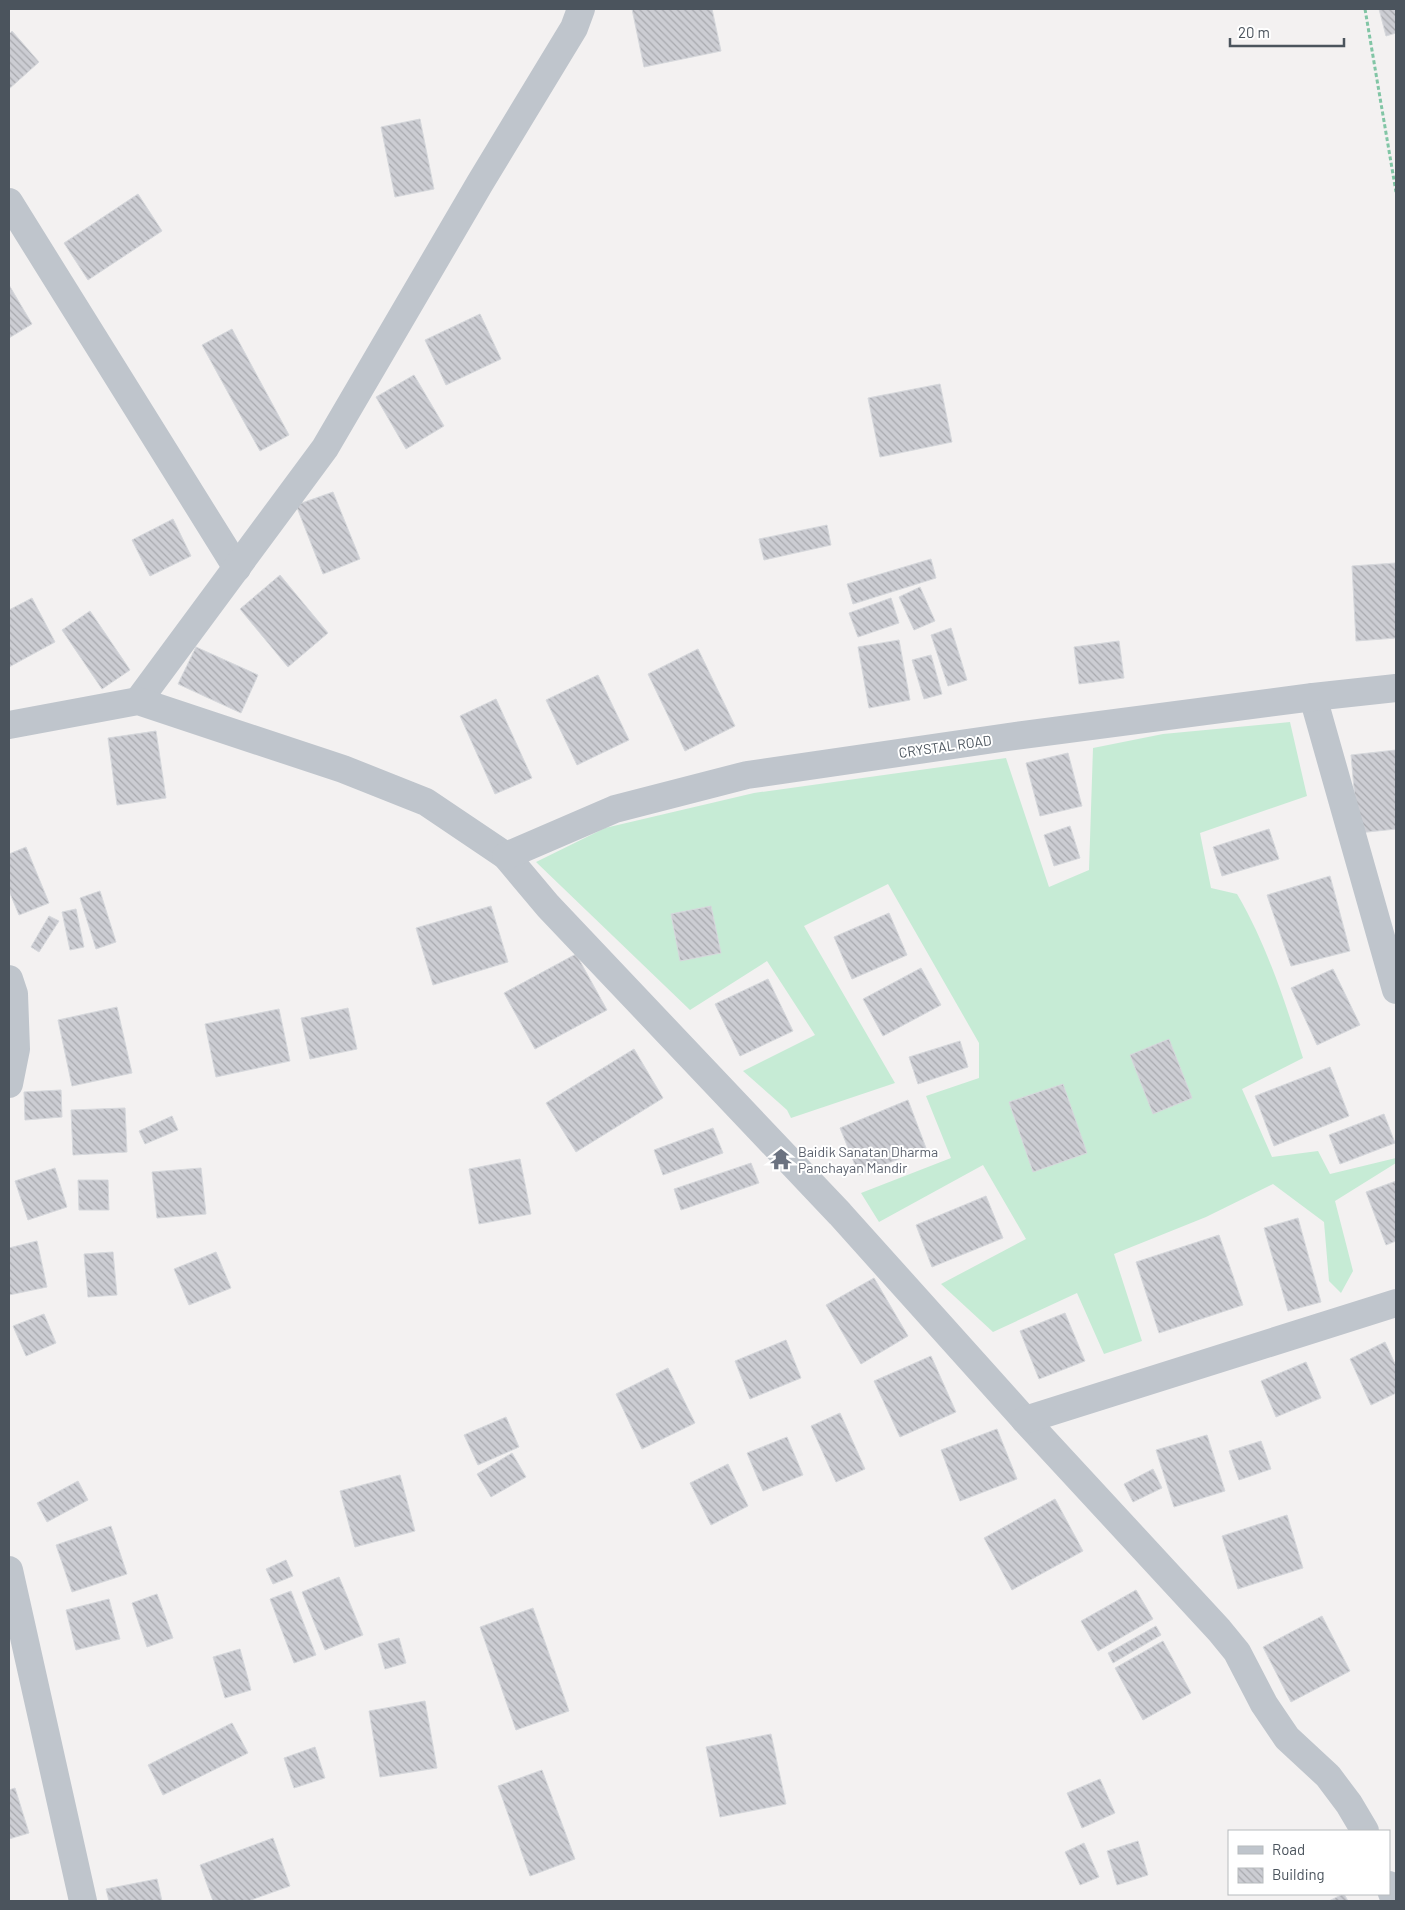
<svg xmlns="http://www.w3.org/2000/svg" width="1405" height="1910" viewBox="0 0 1405 1910" font-family="Barlow,sans-serif">
  <defs>
    <pattern id="building-back-hatch" width="6" height="6" patternUnits="userSpaceOnUse" patternTransform="scale(1.25)"><rect width="6" height="6" fill="#cccdd3"/><path d="M-1 5l2 2M0 0l6 6M5-1l2 2" fill="none" stroke="#a8a9ae"/></pattern>
  </defs>
  <rect width="100%" height="100%" fill="#f3f1f1"/>
  <path fill="#c6ebd5" d="M1290,722L1307,796L1200,833L1211,888L1237,894C1267,945 1285,1002 1303,1058L1242,1089L1272,1157L1318,1151L1330,1174L1396,1158V1163L1335,1201L1353,1271L1341,1293L1329,1281L1324,1222L1273,1184L1206,1217L1114,1254L1142,1341L1104,1354L1077,1293L993,1332L941,1284L1026,1239L983,1165L879,1222L861,1193L951,1158L926,1096L979,1078V1043L888,884L804,926L895,1083L791,1118L787,1110L743,1071L815,1035L767,961L690,1010L536,862L605,828L754,793L1006,758L1049,887L1089,870L1093,748L1163,734Z"/>
  <g fill="url(#building-back-hatch)" stroke="#d6d8dc">
    <polygon points="632,9 712,9 721,51 644,67"/>
    <polygon points="1379,9 1396,9 1396,33 1386,36"/>
    <polygon points="12,31 39,62 9,89 9,34"/>
    <polygon points="420,119 434,189 395,197 381,127"/>
    <polygon points="138,194 162,231 88,280 64,243"/>
    <polygon points="9,285 32,324 9,338"/>
    <polygon points="480,314 501,359 446,385 425,340"/>
    <polygon points="232,329 289,435 260,451 202,345"/>
    <polygon points="414,375 444,426 406,449 376,397"/>
    <polygon points="940,384 952,442 880,457 868,398"/>
    <polygon points="333,492 360,559 323,574 296,505"/>
    <polygon points="173,519 191,556 150,576 132,540"/>
    <polygon points="827,525 831,545 764,560 759,539"/>
    <polygon points="931,559 936,578 853,604 847,584"/>
    <polygon points="1396,563 1396,638 1356,641 1352,566"/>
    <polygon points="280,575 328,633 288,667 240,609"/>
    <polygon points="920,587 935,621 914,630 899,597"/>
    <polygon points="32,598 55,642 9,667 9,610"/>
    <polygon points="891,598 899,623 858,637 849,613"/>
    <polygon points="90,611 130,670 102,689 62,630"/>
    <polygon points="951,628 967,680 948,686 931,635"/>
    <polygon points="899,640 910,700 869,708 858,647"/>
    <polygon points="1119,641 1124,678 1079,684 1074,647"/>
    <polygon points="196,647 258,675 241,713 178,684"/>
    <polygon points="698,649 735,726 685,751 648,674"/>
    <polygon points="931,655 942,694 924,699 912,660"/>
    <polygon points="598,675 629,740 577,765 546,700"/>
    <polygon points="496,699 532,778 495,794 460,716"/>
    <polygon points="156,731 166,798 117,805 108,738"/>
    <polygon points="1396,750 1396,829 1358,833 1351,755"/>
    <polygon points="1068,753 1082,806 1040,816 1026,763"/>
    <polygon points="1070,826 1080,858 1054,866 1044,835"/>
    <polygon points="1269,829 1279,859 1222,876 1213,847"/>
    <polygon points="26,847 49,903 19,915 9,891 9,854"/>
    <polygon points="1330,876 1350,951 1291,966 1267,895"/>
    <polygon points="100,891 116,942 96,949 80,898"/>
    <polygon points="491,906 508,962 433,985 416,928"/>
    <polygon points="711,906 721,953 680,961 671,914"/>
    <polygon points="76,909 84,947 70,950 62,912"/>
    <polygon points="889,913 907,955 852,979 834,937"/>
    <polygon points="49,916 59,921 39,952 31,947"/>
    <polygon points="576,954 607,1010 535,1049 504,993"/>
    <polygon points="921,968 941,1005 883,1036 863,999"/>
    <polygon points="1333,969 1360,1025 1317,1045 1291,988"/>
    <polygon points="768,979 793,1031 740,1056 715,1004"/>
    <polygon points="117,1007 132,1073 72,1086 58,1020"/>
    <polygon points="348,1008 357,1049 310,1059 301,1018"/>
    <polygon points="279,1009 290,1061 216,1077 205,1024"/>
    <polygon points="1169,1039 1192,1098 1153,1114 1130,1055"/>
    <polygon points="960,1041 968,1067 918,1084 909,1057"/>
    <polygon points="634,1049 663,1098 576,1152 546,1103"/>
    <polygon points="1330,1067 1349,1116 1274,1146 1255,1096"/>
    <polygon points="1063,1084 1087,1153 1033,1172 1009,1102"/>
    <polygon points="61,1090 62,1117 25,1120 24,1092"/>
    <polygon points="908,1100 926,1148 859,1175 840,1128"/>
    <polygon points="125,1108 127,1152 73,1155 71,1110"/>
    <polygon points="1384,1114 1395,1143 1340,1164 1329,1135"/>
    <polygon points="172,1116 178,1130 145,1144 139,1131"/>
    <polygon points="713,1128 723,1153 663,1175 654,1150"/>
    <polygon points="520,1159 531,1214 479,1224 469,1169"/>
    <polygon points="751,1163 759,1183 681,1210 674,1189"/>
    <polygon points="55,1168 67,1207 28,1220 15,1181"/>
    <polygon points="201,1168 206,1214 157,1218 152,1172"/>
    <polygon points="78,1180 108,1180 109,1210 79,1210"/>
    <polygon points="1396,1181 1396,1241 1386,1245 1366,1192"/>
    <polygon points="986,1196 1003,1238 932,1267 916,1225"/>
    <polygon points="1298,1218 1321,1302 1288,1311 1264,1228"/>
    <polygon points="1219,1235 1243,1305 1159,1333 1136,1262"/>
    <polygon points="37,1241 47,1287 9,1295 9,1248"/>
    <polygon points="113,1252 117,1295 88,1297 84,1254"/>
    <polygon points="216,1252 231,1288 189,1305 174,1269"/>
    <polygon points="874,1278 908,1336 861,1364 826,1305"/>
    <polygon points="1065,1313 1085,1361 1039,1379 1020,1331"/>
    <polygon points="44,1314 56,1343 26,1356 13,1326"/>
    <polygon points="786,1340 801,1378 750,1399 735,1361"/>
    <polygon points="1385,1342 1396,1366 1396,1393 1371,1405 1350,1359"/>
    <polygon points="931,1356 956,1412 900,1437 874,1381"/>
    <polygon points="1306,1362 1321,1398 1276,1417 1261,1381"/>
    <polygon points="668,1368 695,1423 642,1449 616,1394"/>
    <polygon points="840,1413 865,1469 836,1482 811,1426"/>
    <polygon points="506,1417 519,1447 478,1465 464,1435"/>
    <polygon points="997,1429 1017,1479 960,1501 941,1450"/>
    <polygon points="1207,1435 1225,1491 1174,1507 1156,1450"/>
    <polygon points="787,1437 803,1475 763,1491 747,1453"/>
    <polygon points="1261,1441 1271,1469 1239,1480 1229,1451"/>
    <polygon points="512,1453 526,1477 491,1497 477,1474"/>
    <polygon points="728,1464 748,1506 711,1525 690,1483"/>
    <polygon points="1153,1469 1162,1488 1133,1502 1124,1484"/>
    <polygon points="400,1475 415,1531 355,1547 340,1491"/>
    <polygon points="78,1481 88,1500 47,1522 37,1503"/>
    <polygon points="1055,1499 1083,1551 1012,1590 984,1538"/>
    <polygon points="1287,1515 1303,1568 1238,1589 1222,1536"/>
    <polygon points="111,1526 127,1574 72,1592 56,1545"/>
    <polygon points="286,1560 293,1576 273,1584 266,1569"/>
    <polygon points="339,1577 363,1635 325,1650 302,1592"/>
    <polygon points="1136,1590 1153,1619 1098,1651 1081,1621"/>
    <polygon points="291,1591 316,1655 294,1663 270,1599"/>
    <polygon points="157,1594 173,1638 147,1647 132,1603"/>
    <polygon points="109,1599 120,1639 76,1650 66,1610"/>
    <polygon points="533,1608 569,1711 516,1730 480,1627"/>
    <polygon points="1322,1616 1350,1671 1291,1702 1263,1647"/>
    <polygon points="1156,1626 1161,1635 1113,1663 1108,1653"/>
    <polygon points="399,1638 406,1663 385,1669 378,1644"/>
    <polygon points="1163,1641 1191,1693 1143,1720 1115,1668"/>
    <polygon points="240,1649 251,1690 225,1698 213,1657"/>
    <polygon points="425,1701 437,1768 380,1777 369,1711"/>
    <polygon points="232,1723 248,1753 163,1795 148,1765"/>
    <polygon points="771,1734 786,1804 720,1817 706,1747"/>
    <polygon points="315,1747 325,1778 294,1788 284,1758"/>
    <polygon points="542,1770 575,1859 530,1876 498,1786"/>
    <polygon points="1100,1779 1115,1813 1082,1828 1067,1793"/>
    <polygon points="15,1788 29,1833 9,1839 9,1790"/>
    <polygon points="273,1838 290,1886 248,1901 213,1901 200,1865"/>
    <polygon points="1138,1841 1148,1875 1117,1885 1107,1851"/>
    <polygon points="1084,1843 1099,1877 1080,1885 1065,1852"/>
    <polygon points="157,1879 162,1901 109,1901 106,1889"/>
    <polygon points="1344,1894 1348,1901 1329,1901 1343,1894"/>
  </g>
  <g fill="none" stroke-linecap="round" stroke-linejoin="round">
    <polyline stroke="#81c5a5" stroke-width="3" stroke-dasharray="4 2.5" stroke-linecap="butt" points="1365,9 1396,192"/>
    <g stroke="#bfc5cc" stroke-width="28">
      <polyline points="9,202 237,568"/>
      <polyline points="1313,697 1396,990"/>
      <polyline points="138,701 325,448 480,183 574,28 581,9"/>
      <polyline points="9,725 138,701 343,769 426,802 506,856 548,906 840,1214 1025,1420 1219,1630 1237,1652 1264,1704 1287,1738 1328,1776 1349,1804 1365,1831"/>
      <polyline points="506,856 615,809 747,775 1008,737 1313,697 1396,688"/>
      <polyline points="9,979 14,994 16,1049 9,1084"/>
      <polyline points="1025,1420 1396,1303"/>
      <polyline points="9,1570 83,1901"/>
      <polyline points="1389,1885 1395,1901"/>
    </g>
  </g>
  <defs>
    <g id="temple-bare" transform="scale(1.725)"><path d="M0-6L5-2H3V0L6.5 2.5H4V6H1.5V3h-3V6H-4V2.5H-6.5L-3 0V-2H-5Z" fill="#6b7280" stroke="#fff" stroke-width="2.5" paint-order="stroke"/></g>
  </defs>
  <g fill-rule="evenodd">
    <use href="#temple-bare" x="781" y="1159"/>
  </g>
  <g text-anchor="middle" dominant-baseline="central" stroke-width="4" stroke-linejoin="round" paint-order="stroke">
    <g font-size="14" fill="#4b545d" stroke="#fff">
      <text transform="translate(945 746) rotate(-8)">CRYSTAL ROAD</text>
    </g>
    <g font-size="14" fill="#5b616d" stroke="#fff" text-anchor="start">
      <text x="798" y="1151">Baidik Sanatan Dharma<tspan x="798" dy="16">Panchayan Mandir</tspan></text>
    </g>
  </g>
  <rect width="1405" height="1910" fill="none" stroke="#4b545d" stroke-width="20"/>
  <rect x="1228" y="1830" width="162" height="65" fill="#ffffff" stroke="#b7bbbe"/>
  <rect x="1238" y="1846" width="25" height="8" fill="#bfc5cc" stroke="#b7bbbe"/>
  <text x="1272" y="1855" font-size="15" fill="#4b545d">Road</text>
  <rect x="1238" y="1868" width="25" height="15" fill="url(#building-back-hatch)" stroke="#b7bbbe"/>
  <text x="1272" y="1880" font-size="15" fill="#4b545d">Building</text>
  <path d="M1230 38v8h114v-8" fill="none" stroke="#4b545d" stroke-width="2.5"/>
  <text x="1238" y="38" font-size="15" fill="#4b545d" stroke="#ffffff" stroke-width="4" paint-order="stroke">20 m</text>
</svg>
